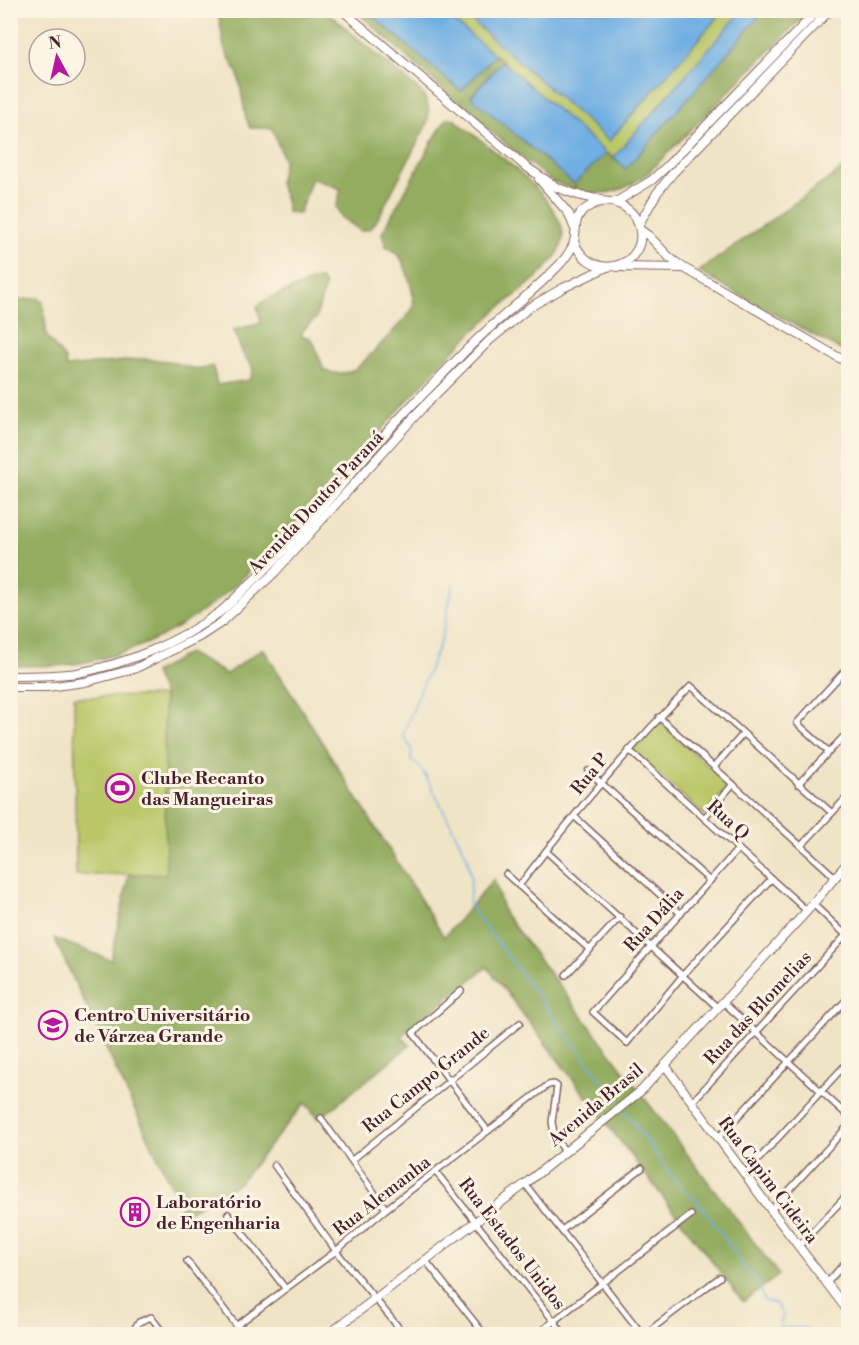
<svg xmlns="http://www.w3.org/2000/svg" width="859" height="1345" viewBox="0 0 859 1345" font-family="'Libre Bodoni',serif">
  <rect width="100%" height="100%" fill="#fcf5e5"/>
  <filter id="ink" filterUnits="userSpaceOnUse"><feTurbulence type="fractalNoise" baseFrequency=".0167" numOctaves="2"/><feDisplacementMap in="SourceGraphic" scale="12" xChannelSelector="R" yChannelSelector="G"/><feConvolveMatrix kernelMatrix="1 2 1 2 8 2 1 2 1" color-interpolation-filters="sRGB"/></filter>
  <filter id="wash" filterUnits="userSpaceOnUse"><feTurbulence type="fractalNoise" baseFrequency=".008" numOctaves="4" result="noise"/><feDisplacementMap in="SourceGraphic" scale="24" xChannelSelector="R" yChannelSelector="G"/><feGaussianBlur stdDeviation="1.35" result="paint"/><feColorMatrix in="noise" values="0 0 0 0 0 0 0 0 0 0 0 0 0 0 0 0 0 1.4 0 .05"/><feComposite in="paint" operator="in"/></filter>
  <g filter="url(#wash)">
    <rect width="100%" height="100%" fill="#f0e4c6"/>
    <g fill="#bac86a" stroke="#82744a" stroke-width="1.5">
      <polygon points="441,11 461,11 609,141 723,11 742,11 614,157 606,153 495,55"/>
      <polygon points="164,696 166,874 76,875 74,697"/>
      <polygon points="658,721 730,786 704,815 631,750"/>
    </g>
    <g fill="#93ac5e" stroke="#6e6644" stroke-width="1.5">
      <path d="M218,11H326L422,93C429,104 430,111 427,124L376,222L369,229L361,231L341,217L336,207L341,189L312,178L299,214L287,212L286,200L279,183L284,160L272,128H250L246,118L238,74L224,48Z"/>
      <path d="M356,11H367L461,91L495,55L502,61L471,96L574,183L606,153L626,168L758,17L748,11H809L649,172C625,192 609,195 579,193L575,185V190L552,181L521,157L458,103Z"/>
      <path d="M449,118L454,119C484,144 563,197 563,237C563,262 516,294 497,310C455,346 418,389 380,431C334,481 288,531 241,580C190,626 135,657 66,665C48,667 29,665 11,666V301L38,298L43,302L47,337L65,359L66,367L143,359L169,361L194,369L213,366L217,385L249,380C258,364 248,365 243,354C239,346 237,338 234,330L261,323L257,306C269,297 279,294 293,289C302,286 310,278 320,279L325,286L316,318L302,331V337H309L314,343L324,370C333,375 346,374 355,369C361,366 411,313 413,308C416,297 405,262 398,254C394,250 390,249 386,247L382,233L432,142L445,121Z"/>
      <polygon points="848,165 848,354 698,272"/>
      <polygon points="263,648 444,937 494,879 504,913 779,1275 743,1302 487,967 401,1036 410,1045 319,1119 305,1103 239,1183 184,1214 54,938 111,960 129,874 166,874 164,696 154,673 188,653 226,674"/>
    </g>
    <g fill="#6fafe3" stroke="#5c6787" stroke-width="1.5">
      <polygon points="367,11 441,11 495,55 461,91"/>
      <polygon points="461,11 723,11 609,141"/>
      <polygon points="742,11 748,11 758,18 626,169 614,157"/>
      <polygon points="502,61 606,153 574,184 471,97"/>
    </g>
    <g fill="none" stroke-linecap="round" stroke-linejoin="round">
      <g stroke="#6fafe3" stroke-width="1.5">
        <polyline points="453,585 441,640 403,734 412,750 411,760 418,765 427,778 467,856 471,878 469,905 619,1103"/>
        <polyline points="624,1109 679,1186 698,1201 734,1251 742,1266 758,1281 764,1301 776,1304 783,1315 780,1328"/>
        <path d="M770,1334C782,1327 802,1323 814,1334"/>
      </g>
    </g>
  </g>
  <g filter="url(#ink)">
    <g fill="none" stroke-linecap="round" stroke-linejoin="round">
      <g stroke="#846461" stroke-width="8">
        <g id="street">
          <polyline points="659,717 835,877"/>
          <polyline points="629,750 807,911"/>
          <polyline points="829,752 797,723 848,667"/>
          <polyline points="714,767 743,734"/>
          <polyline points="588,771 710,881"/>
          <polyline points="798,784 848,732"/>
          <polyline points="575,817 681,914"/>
          <polyline points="704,818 733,784"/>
          <polyline points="801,846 848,796"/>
          <polyline points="738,849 593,1012 627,1043 683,975 771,879"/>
          <polyline points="546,851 717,1007"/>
          <polyline points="841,871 848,878"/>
          <polyline points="506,874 590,950"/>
          <path d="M519,886C572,816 628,748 691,686L832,813"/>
          <polyline points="813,904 847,936"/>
          <polyline points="566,975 620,917"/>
          <polyline points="461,991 413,1033 488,1131"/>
          <polyline points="723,1002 848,1116"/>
          <polyline points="692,1102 846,935"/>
          <polyline points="321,1118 386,1209"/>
          <polyline points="718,1138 848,998"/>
          <polyline points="352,1160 520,1023"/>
          <polyline points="274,1165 336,1251 404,1334"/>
          <polyline points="436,1172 564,1334"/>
          <polyline points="745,1174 848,1062"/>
          <polyline points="525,1184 642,1334"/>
          <polyline points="771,1210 848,1126"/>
          <polyline points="228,1214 285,1288"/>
          <polyline points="562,1230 642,1168"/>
          <polyline points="799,1246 848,1194"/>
          <polyline points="187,1261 243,1334"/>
          <polyline points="426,1261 484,1334"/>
          <polyline points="827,1283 848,1259"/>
          <polyline points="236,1326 336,1251 386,1209 548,1085 554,1084 557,1086 552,1122 555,1138 565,1151"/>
          <polyline points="131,1334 139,1322 151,1317 164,1334"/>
          <polyline points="537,1334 691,1215"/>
          <polyline points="645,1334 720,1277"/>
        </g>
      </g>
      <g stroke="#846461" stroke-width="10">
        <g id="secondary">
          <polyline points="342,10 525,166 558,188 578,195 601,200"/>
          <polyline points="539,179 569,214 574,227"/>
          <polyline points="616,202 652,180 666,167 818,10"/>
          <polyline points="639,224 657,193 673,173 830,10"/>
          <polyline points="640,230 649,236 670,258 684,268 848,363"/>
          <polyline points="617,267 683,268"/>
          <path d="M10,676C33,676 55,676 77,673C127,664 179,642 220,612C231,603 241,592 251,583C312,527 359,458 417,400C440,378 461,354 484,333C510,309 538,288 562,262C566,257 572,249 574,242C578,226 571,217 590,206C609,195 633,206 639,226C650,265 593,286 574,242"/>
          <polyline points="10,687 47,687 85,682 134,669 199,637 222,622 275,572 424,406 490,340 530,307 563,288 607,267"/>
          <polyline points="665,1065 771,1210 848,1311"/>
          <polyline points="329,1334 525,1184 642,1090 807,911 848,862"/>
        </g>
      </g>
      <use href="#street" stroke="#fff" stroke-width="5"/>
      <use href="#secondary" stroke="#fff" stroke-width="8"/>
    </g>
  </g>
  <defs>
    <g id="stadium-ring" transform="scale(1.5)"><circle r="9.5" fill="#fcf5e5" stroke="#b5179e" stroke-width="1.5"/><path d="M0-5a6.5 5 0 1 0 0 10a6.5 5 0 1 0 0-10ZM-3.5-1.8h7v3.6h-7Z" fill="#b5179e"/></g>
    <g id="university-ring" transform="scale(1.5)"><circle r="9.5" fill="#fcf5e5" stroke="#b5179e" stroke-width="1.5"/><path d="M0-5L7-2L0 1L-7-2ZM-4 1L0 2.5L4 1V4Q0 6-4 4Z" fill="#b5179e"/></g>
    <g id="building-ring" transform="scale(1.5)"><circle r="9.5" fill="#fcf5e5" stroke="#b5179e" stroke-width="1.5"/><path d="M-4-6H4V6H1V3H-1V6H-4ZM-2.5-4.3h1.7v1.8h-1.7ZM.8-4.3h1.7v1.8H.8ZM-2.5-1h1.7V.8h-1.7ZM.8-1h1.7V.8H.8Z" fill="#b5179e"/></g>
  </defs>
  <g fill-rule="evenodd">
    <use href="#stadium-ring" x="120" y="788"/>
    <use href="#university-ring" x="53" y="1025"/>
    <use href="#building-ring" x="135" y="1212"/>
  </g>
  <g text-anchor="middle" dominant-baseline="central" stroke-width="6" stroke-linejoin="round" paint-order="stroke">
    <g font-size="18" fill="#4a1f2b" stroke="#fcf5e5">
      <text transform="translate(316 503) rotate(-47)">Avenida Doutor Paraná</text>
      <text transform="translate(590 774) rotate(-51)">Rua P</text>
      <text transform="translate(728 820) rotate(42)">Rua Q</text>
      <text transform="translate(654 920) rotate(-48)">Rua Dália</text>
      <text transform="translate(758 1008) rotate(-47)">Rua das Blomelias</text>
      <text transform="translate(426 1080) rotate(-39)">Rua Campo Grande</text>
      <text transform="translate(596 1105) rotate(-40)">Avenida Brasil</text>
      <text transform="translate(768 1180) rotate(53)">Rua Capim Cideira</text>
      <text transform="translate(382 1196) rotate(-38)">Rua Alemanha</text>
      <text transform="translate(512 1244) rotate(52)">Rua Estados Unidos</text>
    </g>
    <g font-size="18" font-weight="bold" fill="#4a1f2b" stroke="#fcf5e5" text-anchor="start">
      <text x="141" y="778">Clube Recanto<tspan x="141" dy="21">das Mangueiras</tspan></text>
      <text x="74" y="1015">Centro Universitário<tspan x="74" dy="21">de Várzea Grande</tspan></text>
      <text x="156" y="1202">Laboratório<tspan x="156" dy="21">de Engenharia</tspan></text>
    </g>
  </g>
  <rect width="859" height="1345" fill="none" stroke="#fcf5e5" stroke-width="36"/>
  <g transform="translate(57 57) rotate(352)"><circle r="28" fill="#fcf5e5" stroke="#b59f9b" stroke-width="1.5"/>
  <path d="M0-4.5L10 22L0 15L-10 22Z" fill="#b5179e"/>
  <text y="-9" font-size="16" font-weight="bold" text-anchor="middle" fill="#4a1f2b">N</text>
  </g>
</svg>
